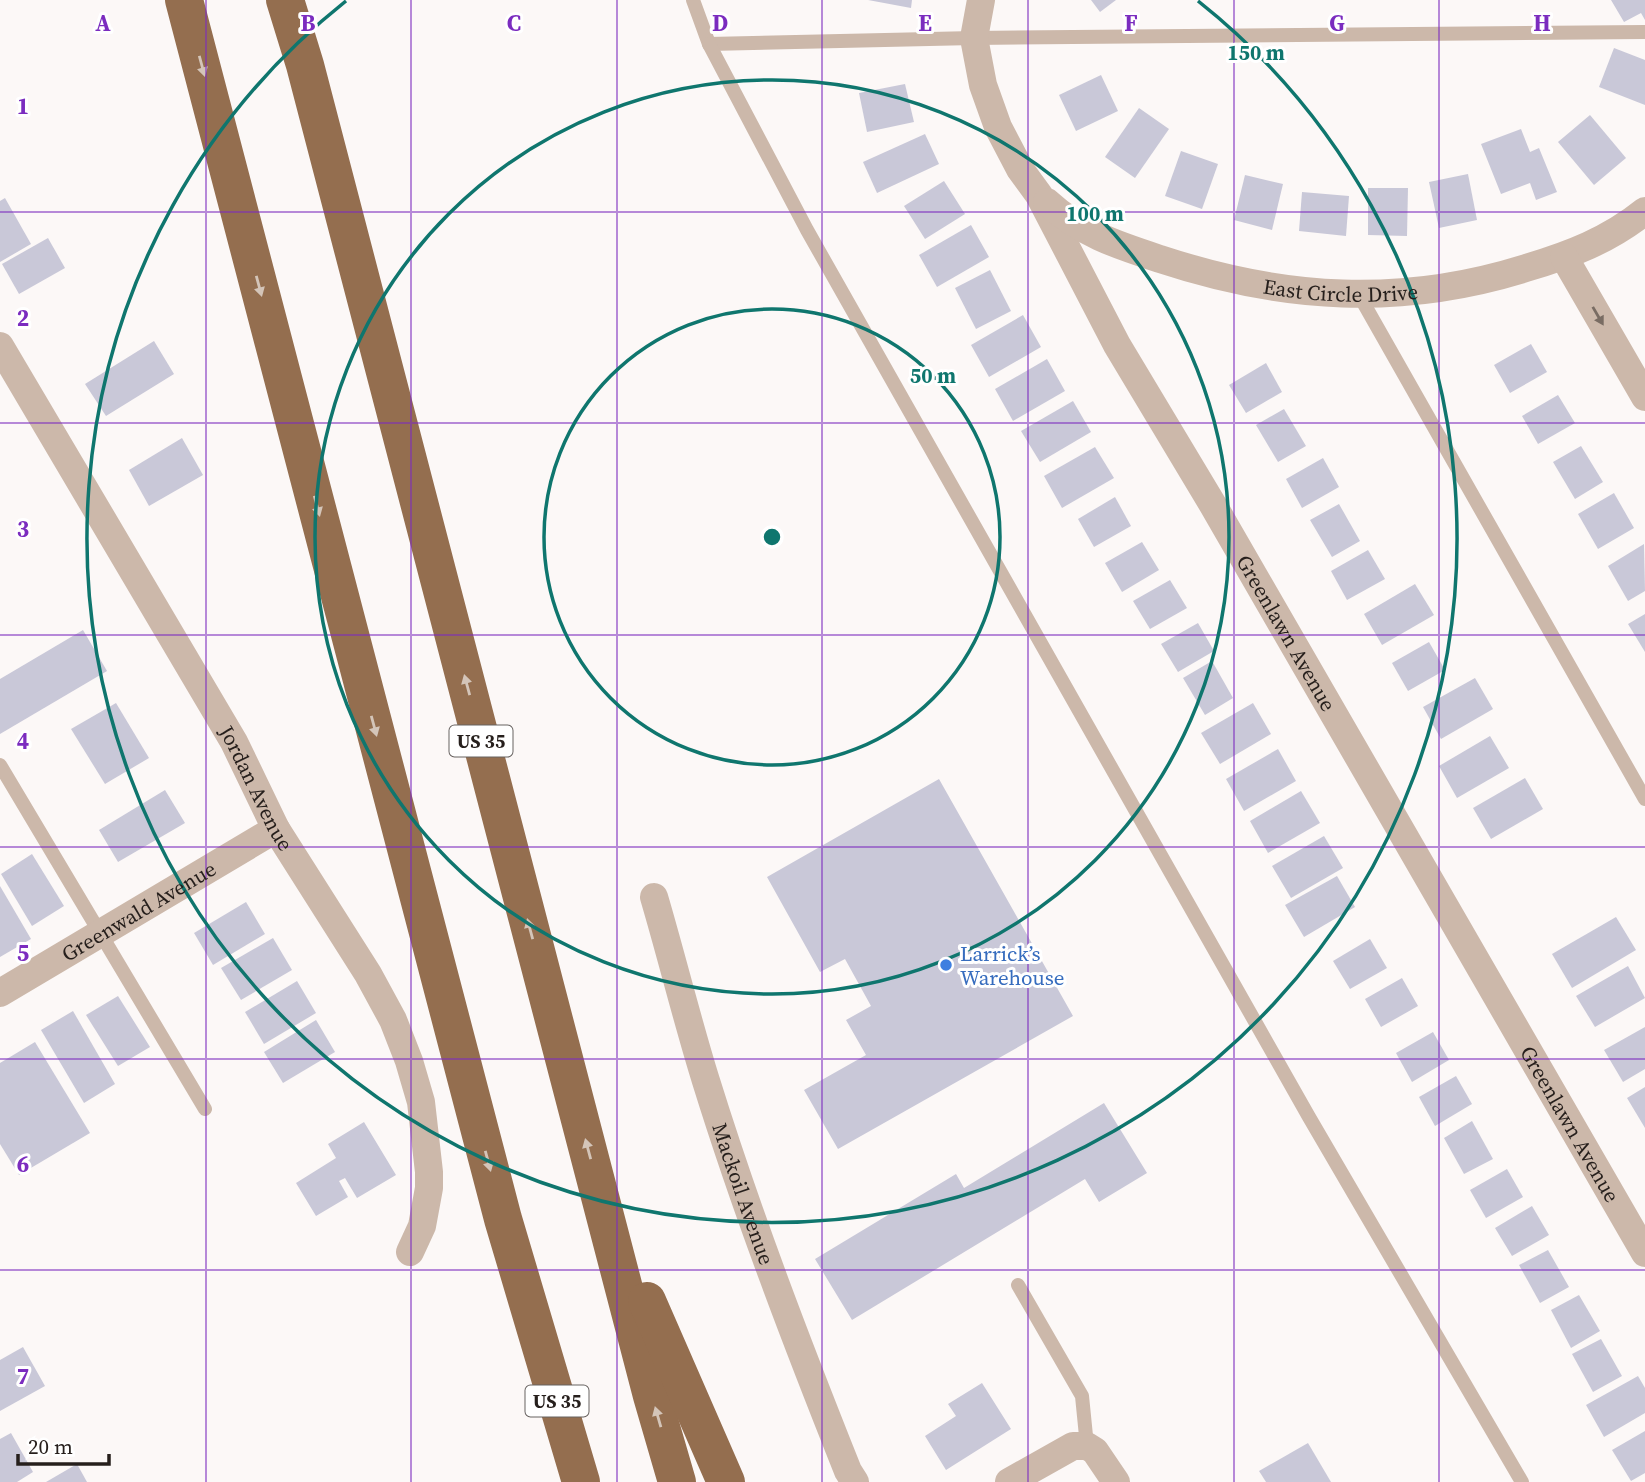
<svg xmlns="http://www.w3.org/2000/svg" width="1645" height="1482" viewBox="0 0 1645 1482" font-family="'Source Serif 4',serif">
  <rect width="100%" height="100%" fill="#fcf8f7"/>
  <g fill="#c9c8d8">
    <polygon points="868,0 912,0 911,8"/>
    <polygon points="1091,0 1116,0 1100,12"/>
    <polygon points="1611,0 1645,0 1645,20 1641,13 1624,22"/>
    <polygon points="1614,48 1645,60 1645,105 1599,87"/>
    <polygon points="1101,75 1118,111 1076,131 1059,95"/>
    <polygon points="905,84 914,122 867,132 859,93"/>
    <polygon points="1139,108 1169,129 1135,178 1105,157"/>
    <polygon points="1590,115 1626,158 1594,185 1558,142"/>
    <polygon points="1521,129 1530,152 1539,148 1557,192 1536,200 1530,183 1501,194 1481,144"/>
    <polygon points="925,134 939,164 877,193 863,162"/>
    <polygon points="1181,151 1218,164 1202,209 1165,196"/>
    <polygon points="1468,174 1477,220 1439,228 1429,182"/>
    <polygon points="1245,175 1283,184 1272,230 1234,220"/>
    <polygon points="944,181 965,214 925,239 904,206"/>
    <polygon points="1368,188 1408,188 1407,236 1368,235"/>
    <polygon points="1302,192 1349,196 1346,236 1299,231"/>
    <polygon points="5,198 31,244 0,262 0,201"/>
    <polygon points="971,225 989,257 937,287 919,255"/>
    <polygon points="48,238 65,268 19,294 2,264"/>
    <polygon points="990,270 1011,311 976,329 955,288"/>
    <polygon points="1023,315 1041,347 989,377 971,345"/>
    <polygon points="154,341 174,374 106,416 85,384"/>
    <polygon points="1531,344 1547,372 1510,393 1494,365"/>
    <polygon points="1047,359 1065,391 1013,421 995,389"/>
    <polygon points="1266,363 1282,392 1246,413 1229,385"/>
    <polygon points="1558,395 1575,423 1538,444 1522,416"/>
    <polygon points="1073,401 1091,432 1040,462 1021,431"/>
    <polygon points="1284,409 1306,446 1278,462 1256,425"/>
    <polygon points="182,438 203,475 149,506 129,470"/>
    <polygon points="1581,446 1603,482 1575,499 1553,462"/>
    <polygon points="1095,447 1114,478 1062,508 1044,476"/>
    <polygon points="1323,458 1339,487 1302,508 1286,479"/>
    <polygon points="1614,493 1634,528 1598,549 1578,514"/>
    <polygon points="1115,497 1131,526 1094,547 1078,519"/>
    <polygon points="1339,504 1360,541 1332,557 1310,520"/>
    <polygon points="1142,542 1159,570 1122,592 1105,563"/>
    <polygon points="1644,544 1645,591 1628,601 1608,566"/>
    <polygon points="1368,550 1385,579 1347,600 1331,571"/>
    <polygon points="1170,580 1187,608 1150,629 1133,601"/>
    <polygon points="1415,584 1434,615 1382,645 1364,614"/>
    <polygon points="1645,614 1645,652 1628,624"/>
    <polygon points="1198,623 1214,651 1178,672 1161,644"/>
    <polygon points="83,630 107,671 0,734 0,679"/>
    <polygon points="1429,642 1445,670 1408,691 1392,663"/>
    <polygon points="1212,661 1233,698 1205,715 1183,678"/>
    <polygon points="1475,678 1493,709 1441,739 1423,707"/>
    <polygon points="116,703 149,758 105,784 71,729"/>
    <polygon points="1253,703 1271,734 1220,764 1201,733"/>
    <polygon points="1490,736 1509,768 1457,798 1439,766"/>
    <polygon points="1278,749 1296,781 1244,811 1226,779"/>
    <polygon points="1525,778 1543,809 1491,839 1473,808"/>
    <polygon points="939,779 1073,1016 838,1149 804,1090 866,1055 846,1020 871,1006 845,959 820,972 767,877"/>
    <polygon points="165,790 185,823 118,862 99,830"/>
    <polygon points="1301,791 1320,823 1268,853 1250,821"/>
    <polygon points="1324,836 1343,868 1291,898 1272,866"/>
    <polygon points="32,854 64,906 32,926 1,874"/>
    <polygon points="1337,876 1355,907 1304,937 1285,905"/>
    <polygon points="0,886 31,939 0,957"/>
    <polygon points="246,902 265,934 213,965 194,933"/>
    <polygon points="1616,917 1636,950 1572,988 1552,954"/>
    <polygon points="273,938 292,970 241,1000 221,968"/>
    <polygon points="1370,939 1387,968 1350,989 1333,961"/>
    <polygon points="1628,966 1645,998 1595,1027 1576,996"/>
    <polygon points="1402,978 1418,1006 1381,1027 1365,999"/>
    <polygon points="297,981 316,1013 264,1044 245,1012"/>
    <polygon points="118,996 150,1047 118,1066 86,1015"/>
    <polygon points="73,1011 115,1084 84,1103 41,1030"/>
    <polygon points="316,1020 335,1052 283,1083 264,1052"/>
    <polygon points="1645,1027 1645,1069 1623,1082 1604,1050"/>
    <polygon points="1433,1032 1449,1060 1412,1082 1396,1053"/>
    <polygon points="35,1042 90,1133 19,1175 0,1144 0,1063"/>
    <polygon points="1456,1076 1472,1104 1435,1126 1419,1097"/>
    <polygon points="1645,1087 1645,1128 1627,1098"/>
    <polygon points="1104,1103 1147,1173 1099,1202 1085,1179 852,1320 815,1259 956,1174 964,1188"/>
    <polygon points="1472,1121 1493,1159 1464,1174 1444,1138"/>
    <polygon points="364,1122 396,1175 357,1198 345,1178 339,1181 348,1197 316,1216 296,1183 336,1158 328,1144"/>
    <polygon points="1507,1169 1523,1197 1486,1218 1470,1190"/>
    <polygon points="1532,1206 1549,1235 1512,1256 1495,1228"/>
    <polygon points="1548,1250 1569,1287 1540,1303 1519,1265"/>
    <polygon points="1579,1295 1600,1331 1571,1348 1551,1310"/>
    <polygon points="1601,1339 1622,1376 1593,1392 1572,1354"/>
    <polygon points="23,1347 45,1386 0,1411 0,1360"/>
    <polygon points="1638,1376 1645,1388 1645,1413 1604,1437 1586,1405"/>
    <polygon points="982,1383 1011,1429 946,1470 925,1436 956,1416 948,1404"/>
    <polygon points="1645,1431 1645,1473 1631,1481 1612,1450"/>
    <polygon points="11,1433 33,1472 17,1482 0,1482 0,1439"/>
    <polygon points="1308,1443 1331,1482 1266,1482 1259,1471"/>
    <polygon points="77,1464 87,1482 46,1482"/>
  </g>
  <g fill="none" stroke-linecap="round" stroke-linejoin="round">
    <g stroke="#ccb8aa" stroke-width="14">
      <polyline points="693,0 709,44 974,38 1645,32"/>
      <polyline points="709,44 807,230 1309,1117 1522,1482"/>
      <polyline points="1359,295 1645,799"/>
      <polyline points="0,765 205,1109"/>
      <polyline points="1018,1285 1082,1396 1087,1446"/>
    </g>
    <g stroke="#ccb8aa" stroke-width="28">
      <path id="s1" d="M981,0L974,38L983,85L998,127L1020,169L1039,195L1117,345L1213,505L1645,1253"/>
      <path id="s2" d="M1047,202C1082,234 1117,245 1160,259C1284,300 1401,307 1526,268C1570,255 1609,240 1645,211"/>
      <polyline points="1564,257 1645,397"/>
      <path id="s3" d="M0,346L234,742L276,829L368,974L393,1020L409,1061L421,1102L429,1172V1188L422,1226L410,1252"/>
      <path id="s4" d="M654,897C672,958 687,1020 706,1081C747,1213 797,1343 848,1471L855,1482"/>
      <path id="s5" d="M0,993L276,829"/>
      <polyline points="1009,1482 1073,1446 1087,1446 1095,1451 1116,1482"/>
    </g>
    <g stroke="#946e4f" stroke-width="38">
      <polyline points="184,0 503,1219 581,1482"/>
      <polyline points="285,0 305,65 652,1396 677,1482"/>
      <polyline points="647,1301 726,1482"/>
    </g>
  </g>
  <defs><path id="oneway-solid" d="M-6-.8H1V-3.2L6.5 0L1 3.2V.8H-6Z" transform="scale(1.75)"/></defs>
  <g fill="#d4c5b9">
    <use href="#oneway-solid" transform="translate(202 66) rotate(75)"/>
    <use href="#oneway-solid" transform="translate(259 286) rotate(75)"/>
    <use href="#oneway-solid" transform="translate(317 506) rotate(75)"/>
    <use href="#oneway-solid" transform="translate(467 685) rotate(-105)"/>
    <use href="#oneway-solid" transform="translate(374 726) rotate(75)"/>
    <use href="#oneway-solid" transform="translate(530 929) rotate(-105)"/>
    <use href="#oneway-solid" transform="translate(588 1149) rotate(-105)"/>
    <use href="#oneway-solid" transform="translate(488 1161) rotate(75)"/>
    <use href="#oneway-solid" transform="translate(658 1417) rotate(-106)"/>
  </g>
  <use fill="#796c63" href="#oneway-solid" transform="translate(1598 316) rotate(60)"/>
  <path fill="none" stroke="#7b2cbf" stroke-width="2" stroke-opacity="0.55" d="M206,0V1482M411,0V1482M617,0V1482M822,0V1482M1028,0V1482M1234,0V1482M1439,0V1482M0,212H1645M0,423H1645M0,635H1645M0,847H1645M0,1059H1645M0,1270H1645"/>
  <g fill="none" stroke="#0f766e" stroke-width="3.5">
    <circle cx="772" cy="537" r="228"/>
    <circle cx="772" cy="537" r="457"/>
    <path d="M1198 1A685 685 0 1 1 346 1"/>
  </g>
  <circle fill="#3f7fe0" stroke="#fff" stroke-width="2.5" cx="946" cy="965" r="7"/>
  <g text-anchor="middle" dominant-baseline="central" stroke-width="6" stroke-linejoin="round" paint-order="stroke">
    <g fill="#fff" stroke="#676260" stroke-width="2">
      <rect x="449.5" y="725.5" width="63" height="31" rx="5"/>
      <rect x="525.5" y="1385.5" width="63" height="31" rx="5"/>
    </g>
    <g font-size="19" font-weight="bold" fill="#261f1c">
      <text x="481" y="741">US 35</text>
      <text x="557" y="1401">US 35</text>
    </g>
    <g font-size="21" fill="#261f1c" stroke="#fff">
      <text stroke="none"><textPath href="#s2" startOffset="312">East Circle Drive</textPath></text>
      <text stroke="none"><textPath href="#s1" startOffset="714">Greenlawn Avenue</textPath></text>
      <text stroke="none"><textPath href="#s3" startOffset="511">Jordan Avenue</textPath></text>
      <text stroke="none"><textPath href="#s5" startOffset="161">Greenwald Avenue</textPath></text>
      <text stroke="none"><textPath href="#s1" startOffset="1281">Greenlawn Avenue</textPath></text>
      <text stroke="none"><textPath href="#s4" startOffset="310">Mackoil Avenue</textPath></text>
    </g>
    <g font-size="21" fill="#366cbe" stroke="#fff" text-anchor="start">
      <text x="960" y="953">Larrick’s<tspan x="960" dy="24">Warehouse</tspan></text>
    </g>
  </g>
  <g font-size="23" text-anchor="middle" font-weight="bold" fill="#7b2cbf" stroke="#fff" stroke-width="6" stroke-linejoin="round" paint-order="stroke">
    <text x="103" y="31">A</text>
    <text x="308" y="31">B</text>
    <text x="514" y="31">C</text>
    <text x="720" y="31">D</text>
    <text x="925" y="31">E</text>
    <text x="1131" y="31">F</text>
    <text x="1337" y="31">G</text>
    <text x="1542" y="31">H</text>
    <text x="23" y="114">1</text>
    <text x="23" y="326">2</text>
    <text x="23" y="537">3</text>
    <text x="23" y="749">4</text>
    <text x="23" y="961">5</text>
    <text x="23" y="1172">6</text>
    <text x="23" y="1384">7</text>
  </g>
  <circle cx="772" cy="537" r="10" fill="#0f766e" stroke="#fff" stroke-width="3.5"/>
  <g font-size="21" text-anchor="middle" font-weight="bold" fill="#0f766e" stroke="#fff" stroke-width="6" stroke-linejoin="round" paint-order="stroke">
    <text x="1256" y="60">150 m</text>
    <text x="1095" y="221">100 m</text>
    <text x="933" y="383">50 m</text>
  </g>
  <path d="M18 1454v10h91v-10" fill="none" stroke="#261f1c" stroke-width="3.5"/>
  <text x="28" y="1454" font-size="21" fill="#261f1c" stroke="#ffffff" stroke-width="5" paint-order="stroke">20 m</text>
</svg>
